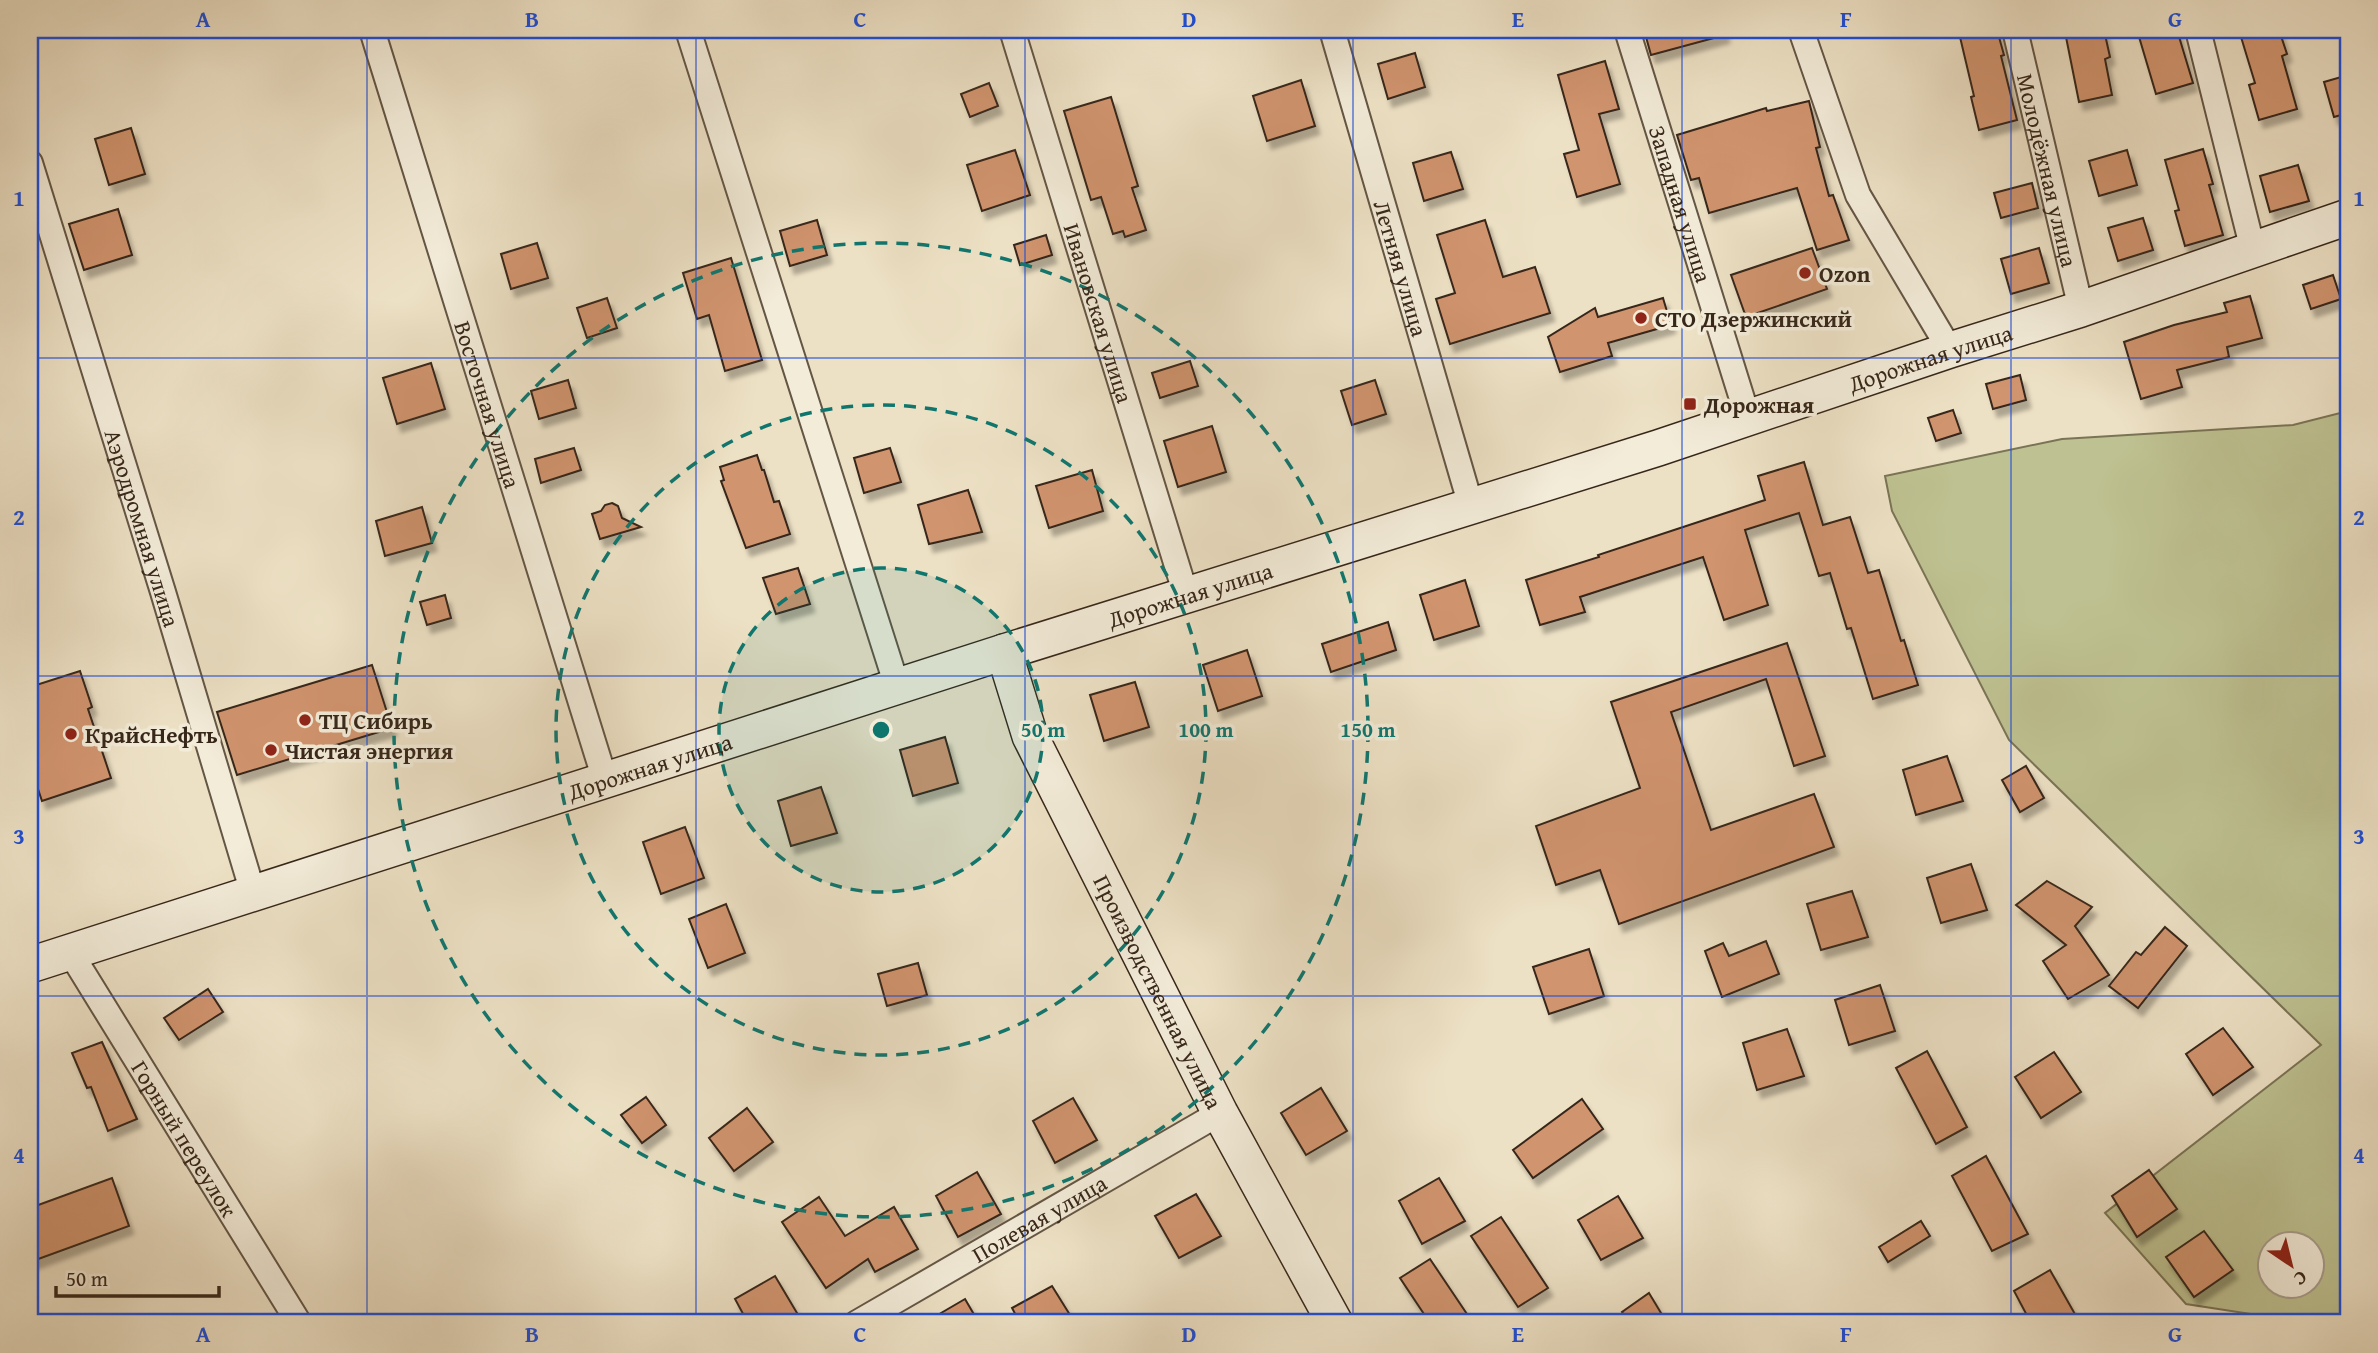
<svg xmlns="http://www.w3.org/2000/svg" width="2378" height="1353" viewBox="0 0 2378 1353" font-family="'Gentium Book Plus',serif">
  <defs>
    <filter id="shadow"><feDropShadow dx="4.5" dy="8" stdDeviation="2" flood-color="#0004"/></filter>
  </defs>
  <rect width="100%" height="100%" fill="#ede1c5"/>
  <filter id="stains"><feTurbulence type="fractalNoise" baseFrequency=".00286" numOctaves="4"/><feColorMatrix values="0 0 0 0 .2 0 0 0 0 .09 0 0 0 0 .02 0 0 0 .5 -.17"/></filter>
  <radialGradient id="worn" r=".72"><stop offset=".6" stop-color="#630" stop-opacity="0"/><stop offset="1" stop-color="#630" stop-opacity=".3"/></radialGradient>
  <path fill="#bec191" stroke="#7a7456" stroke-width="2" fill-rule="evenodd" d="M2348,411V1323H2309L2186,1304L2105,1213L2321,1045L2009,740L1892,511L1885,476L2062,439L2293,425ZM2270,1244H2312V1286H2270Z"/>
  <g fill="#d0946e" stroke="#37271a" stroke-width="2" filter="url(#shadow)">
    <polygon points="1671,30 1724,30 1725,35 1651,55 1646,37"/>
    <polygon points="1991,30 1997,30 2004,55 2001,56 2017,120 1979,130 1971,97 1974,96 1960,37"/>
    <polygon points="2075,30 2104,30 2110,57 2105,59 2112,95 2079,102 2065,32"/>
    <polygon points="2137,30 2177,30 2193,83 2156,94"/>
    <polygon points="2264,30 2279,30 2287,54 2282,56 2297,109 2259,120 2249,85 2255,83 2241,37"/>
    <polygon points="1415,53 1425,87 1388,99 1378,64"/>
    <polygon points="1605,61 1619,109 1599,114 1620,184 1577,197 1564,154 1579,150 1558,75"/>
    <polygon points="2348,75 2348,113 2334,117 2324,82"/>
    <polygon points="1301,80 1315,126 1267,141 1253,96"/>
    <polygon points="989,83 998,106 970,117 961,94"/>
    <polygon points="1111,97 1138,186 1132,188 1146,230 1125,237 1123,231 1113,234 1101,197 1091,200 1064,111"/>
    <polygon points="1809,101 1820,147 1816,148 1829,196 1833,195 1849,240 1817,250 1797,188 1709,213 1699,178 1691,180 1677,135 1766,108 1767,111"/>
    <polygon points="131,128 145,174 109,185 95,139"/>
    <polygon points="2203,149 2213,184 2209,185 2223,235 2185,246 2175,211 2179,210 2165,160"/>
    <polygon points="1015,150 1030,195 982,211 967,165"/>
    <polygon points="2127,150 2137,185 2099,196 2089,161"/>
    <polygon points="1451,152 1463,189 1424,201 1413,163"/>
    <polygon points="2298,165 2309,201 2270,212 2260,176"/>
    <polygon points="2032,183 2038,208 2001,218 1994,193"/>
    <polygon points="118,209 132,255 84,270 69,224"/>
    <polygon points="2143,218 2153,250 2118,261 2108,228"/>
    <polygon points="817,220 827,255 790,266 780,231"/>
    <polygon points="1485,220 1503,277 1535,267 1550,313 1450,344 1436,299 1455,293 1437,235"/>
    <polygon points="1046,235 1052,255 1020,265 1014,245"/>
    <polygon points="537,243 548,278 511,289 501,254"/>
    <polygon points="1812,248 1827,289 1746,317 1731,275"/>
    <polygon points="2039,248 2049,283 2011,294 2001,259"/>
    <polygon points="731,258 762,360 725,371 709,315 697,319 683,273"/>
    <polygon points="2333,275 2341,299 2311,309 2303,285"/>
    <polygon points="2250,296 2262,338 2227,347 2229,357 2177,370 2182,387 2141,399 2124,342 2174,325 2227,312 2224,303"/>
    <polygon points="607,298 617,328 587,338 577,308"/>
    <polygon points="1663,298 1671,325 1608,343 1612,356 1560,372 1548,337 1595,308 1598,317"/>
    <polygon points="1190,361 1198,386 1160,398 1152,373"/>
    <polygon points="431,363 445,409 397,424 383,378"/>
    <polygon points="2020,375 2026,400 1993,409 1986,384"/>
    <polygon points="568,380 576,408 539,419 531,391"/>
    <polygon points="1375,380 1386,414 1352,425 1341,391"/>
    <polygon points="1953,410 1961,433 1936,441 1928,418"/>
    <polygon points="1212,426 1226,472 1178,487 1164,441"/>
    <polygon points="574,448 581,470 541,483 535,459"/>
    <polygon points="890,448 901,482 864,493 854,458"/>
    <polygon points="757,455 762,470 764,470 774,502 779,501 790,534 746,548 721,481 724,480 720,467"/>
    <polygon points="1804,462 1823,525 1850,517 1868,573 1879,570 1901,641 1904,640 1918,685 1873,699 1851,628 1847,629 1830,573 1819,576 1799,513 1745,530 1768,605 1724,620 1703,557 1580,597 1585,612 1540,625 1526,580 1599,557 1598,555 1765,500 1758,476"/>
    <polygon points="1092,470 1103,511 1049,528 1036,486"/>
    <polygon points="968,490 982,532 929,544 918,505"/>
    <polygon points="612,503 618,506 622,518 641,527 600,539 592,514 601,511 605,505"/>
    <polygon points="422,507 432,543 385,556 376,521"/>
    <polygon points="798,568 810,604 776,614 763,578"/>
    <polygon points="1465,580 1479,626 1434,640 1420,595"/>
    <polygon points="445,595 451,618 427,625 420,602"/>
    <polygon points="1388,622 1396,650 1331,672 1322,644"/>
    <polygon points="1787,643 1825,756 1794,766 1766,679 1671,712 1711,830 1814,794 1834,847 1619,924 1600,870 1556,885 1536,826 1640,788 1611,702"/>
    <polygon points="1247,650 1262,696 1218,711 1203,665"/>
    <polygon points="372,665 392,728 237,775 217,712"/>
    <polygon points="80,671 92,707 88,709 111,778 42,801 30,765 30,687"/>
    <polygon points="1135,682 1149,727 1104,741 1090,695"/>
    <polygon points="945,737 958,783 913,796 900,750"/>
    <polygon points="1947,756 1963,801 1916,815 1903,770"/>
    <polygon points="2026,766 2044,798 2020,812 2002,780"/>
    <polygon points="821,787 837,833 791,846 778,801"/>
    <polygon points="685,827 704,878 661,894 643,842"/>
    <polygon points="1971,864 1987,910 1941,923 1927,878"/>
    <polygon points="2047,881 2092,907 2075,926 2109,975 2068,999 2043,961 2066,945 2016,905"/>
    <polygon points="1852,891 1868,937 1821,950 1807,904"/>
    <polygon points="726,904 745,953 708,968 689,919"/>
    <polygon points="2165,927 2187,946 2138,1008 2109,986 2136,952 2141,955"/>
    <polygon points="1766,941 1779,974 1722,997 1705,951 1723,943 1729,956"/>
    <polygon points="1589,949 1604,996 1549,1014 1533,967"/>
    <polygon points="918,963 927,995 887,1006 878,974"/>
    <polygon points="1880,985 1895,1031 1849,1045 1835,1000"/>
    <polygon points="208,989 223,1012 179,1040 164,1018"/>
    <polygon points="2223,1028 2253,1067 2213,1095 2186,1054"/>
    <polygon points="1787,1029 1804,1076 1757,1090 1743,1043"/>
    <polygon points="102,1042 137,1119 108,1131 91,1087 87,1088 72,1053"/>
    <polygon points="1927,1051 1967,1127 1936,1144 1896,1068"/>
    <polygon points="2054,1052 2081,1092 2041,1118 2015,1077"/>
    <polygon points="1321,1088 1347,1131 1306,1155 1281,1113"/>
    <polygon points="646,1097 666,1125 642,1143 621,1115"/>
    <polygon points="1073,1098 1097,1140 1055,1163 1033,1121"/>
    <polygon points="1582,1099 1603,1129 1533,1178 1513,1150"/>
    <polygon points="747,1108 773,1142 734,1171 709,1138"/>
    <polygon points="1986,1156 2028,1234 1992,1251 1952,1176"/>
    <polygon points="2149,1170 2177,1209 2137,1237 2112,1196"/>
    <polygon points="977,1172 1001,1214 958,1237 936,1196"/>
    <polygon points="112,1178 129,1226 30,1262 30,1208"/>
    <polygon points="1439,1178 1465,1221 1422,1244 1399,1201"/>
    <polygon points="1196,1194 1221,1236 1179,1258 1155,1216"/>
    <polygon points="1618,1196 1643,1238 1601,1260 1578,1220"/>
    <polygon points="819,1197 845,1236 894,1207 918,1249 875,1272 868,1259 826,1288 782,1222"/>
    <polygon points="1501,1217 1548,1288 1518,1307 1471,1236"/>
    <polygon points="1921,1221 1930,1236 1888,1262 1879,1247"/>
    <polygon points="2204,1231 2233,1270 2194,1297 2166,1257"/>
    <polygon points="1430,1259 1473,1323 1430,1323 1400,1278"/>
    <polygon points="2050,1270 2080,1323 2031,1323 2014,1291"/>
    <polygon points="775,1276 800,1318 790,1323 748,1323 735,1299"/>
    <polygon points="1052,1286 1075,1323 1020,1323 1012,1308"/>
    <polygon points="1649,1293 1667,1323 1630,1323 1622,1312"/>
    <polygon points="965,1299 979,1323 924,1323"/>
  </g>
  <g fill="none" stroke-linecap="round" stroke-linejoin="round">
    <g stroke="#645645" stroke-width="28">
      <g id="street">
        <path id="s1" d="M372,30L605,780"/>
        <polyline points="688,30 897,686"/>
        <path id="s2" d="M1012,30L1186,595"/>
        <path id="s3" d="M1332,30L1471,506"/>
        <path id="s4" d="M1627,30L1748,418"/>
        <polyline points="1801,30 1858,195 1950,350"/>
        <path id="s5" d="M2015,30L2081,309"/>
        <polyline points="2198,30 2253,250"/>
        <path id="s6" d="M30,163L163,592L253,893"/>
        <path id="s7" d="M70,952L299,1323"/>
        <path id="s8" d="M857,1323L1220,1113"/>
      </g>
    </g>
    <g stroke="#37271a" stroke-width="38">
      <g id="secondary">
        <path id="s9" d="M1004,652L1030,736L1220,1113L1335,1323"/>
        <path id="s10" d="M30,965L1004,652L1658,448L1950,350L2081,309L2348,217"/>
      </g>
    </g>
    <use href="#street" stroke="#f3ecd9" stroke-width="24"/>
    <use href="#secondary" stroke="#f3ecd9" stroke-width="35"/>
  </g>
  <path fill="none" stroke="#1d4ed8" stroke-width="2" stroke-opacity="0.55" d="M367,30V1323M696,30V1323M1025,30V1323M1353,30V1323M1682,30V1323M2011,30V1323M30,358H2348M30,676H2348M30,996H2348"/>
  <circle cx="881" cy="730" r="162" fill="#0f766e" fill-opacity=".12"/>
  <g fill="none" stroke="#0f766e" stroke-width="3.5" stroke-dasharray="12 9">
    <circle cx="881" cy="730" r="162"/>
    <circle cx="881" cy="730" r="325"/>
    <circle cx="881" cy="730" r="487"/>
  </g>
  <g fill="#8f2418" stroke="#f3ecd9" stroke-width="2.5">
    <circle cx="1805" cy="273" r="7"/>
    <circle cx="1641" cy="318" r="7"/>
    <rect x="1683" y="397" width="14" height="14" rx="3.5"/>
    <circle cx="305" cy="720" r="7"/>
    <circle cx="71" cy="734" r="7"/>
    <circle cx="271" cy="750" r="7"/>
  </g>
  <g text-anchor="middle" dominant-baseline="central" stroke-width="7" stroke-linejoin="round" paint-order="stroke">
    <g font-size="23" fill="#37271a" stroke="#f3ecd9">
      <text stroke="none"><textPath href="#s5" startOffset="144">Молодёжная улица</textPath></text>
      <text stroke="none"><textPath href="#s4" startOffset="182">Западная улица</textPath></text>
      <text stroke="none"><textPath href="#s3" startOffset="248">Летняя улица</textPath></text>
      <text stroke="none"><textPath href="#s2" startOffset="296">Ивановская улица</textPath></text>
      <text stroke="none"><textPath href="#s10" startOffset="1995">Дорожная улица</textPath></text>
      <text stroke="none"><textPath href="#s1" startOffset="392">Восточная улица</textPath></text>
      <text stroke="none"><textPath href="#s6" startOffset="382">Аэродромная улица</textPath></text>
      <text stroke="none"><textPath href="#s10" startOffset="1218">Дорожная улица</textPath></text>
      <text stroke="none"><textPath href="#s10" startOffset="651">Дорожная улица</textPath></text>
      <text stroke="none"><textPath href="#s9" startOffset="374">Производственная улица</textPath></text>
      <text stroke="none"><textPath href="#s7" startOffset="219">Горный переулок</textPath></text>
      <text stroke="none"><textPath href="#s8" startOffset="210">Полевая улица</textPath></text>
    </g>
    <g font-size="23" font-weight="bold" fill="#37271a" stroke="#f3ecd9" text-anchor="start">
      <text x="1819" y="273">Ozon</text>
      <text x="1655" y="318">СТО Дзержинский</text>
      <text x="1704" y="404">Дорожная</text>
      <text x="319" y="720">ТЦ Сибирь</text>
      <text x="85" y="734">КрайсНефть</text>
      <text x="285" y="750">Чистая энергия</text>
    </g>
  </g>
  <circle cx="881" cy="730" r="10" fill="#0f766e" stroke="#f3ecd9" stroke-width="3.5"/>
  <g font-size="21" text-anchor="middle" font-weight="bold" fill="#0f766e" stroke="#f3ecd9" stroke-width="7" stroke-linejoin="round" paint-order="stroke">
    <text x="1043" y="737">50 m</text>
    <text x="1206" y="737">100 m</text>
    <text x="1368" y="737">150 m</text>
  </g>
  <rect width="2378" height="1353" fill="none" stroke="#ede1c5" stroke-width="77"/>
  <g transform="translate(2291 1265) rotate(145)"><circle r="33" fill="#f3ecd9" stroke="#a89d8d" stroke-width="2"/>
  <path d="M0-5L12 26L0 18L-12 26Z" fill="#8f2418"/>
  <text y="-10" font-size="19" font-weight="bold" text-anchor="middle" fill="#37271a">С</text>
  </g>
  <path d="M56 1286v10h163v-10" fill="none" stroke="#37271a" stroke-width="3.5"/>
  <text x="66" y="1286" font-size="21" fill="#37271a" stroke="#f3ecd9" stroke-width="5" paint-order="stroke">50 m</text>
  <rect x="38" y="38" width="2302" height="1276" fill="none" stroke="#1d4ed8" stroke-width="2.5"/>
  <g font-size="23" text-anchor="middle" font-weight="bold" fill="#1d4ed8">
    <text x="203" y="27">A</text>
    <text x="532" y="27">B</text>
    <text x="860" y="27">C</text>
    <text x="1189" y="27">D</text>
    <text x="1518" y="27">E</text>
    <text x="1846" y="27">F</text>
    <text x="2175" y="27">G</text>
    <text x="19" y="206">1</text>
    <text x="2359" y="206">1</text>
    <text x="19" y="525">2</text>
    <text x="2359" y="525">2</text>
    <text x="19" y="844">3</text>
    <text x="2359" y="844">3</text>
    <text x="19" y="1163">4</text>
    <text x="2359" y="1163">4</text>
    <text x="203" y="1342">A</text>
    <text x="532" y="1342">B</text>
    <text x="860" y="1342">C</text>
    <text x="1189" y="1342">D</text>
    <text x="1518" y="1342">E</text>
    <text x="1846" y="1342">F</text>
    <text x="2175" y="1342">G</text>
  </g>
  <rect width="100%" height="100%" filter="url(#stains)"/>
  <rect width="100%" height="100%" fill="url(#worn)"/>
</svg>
